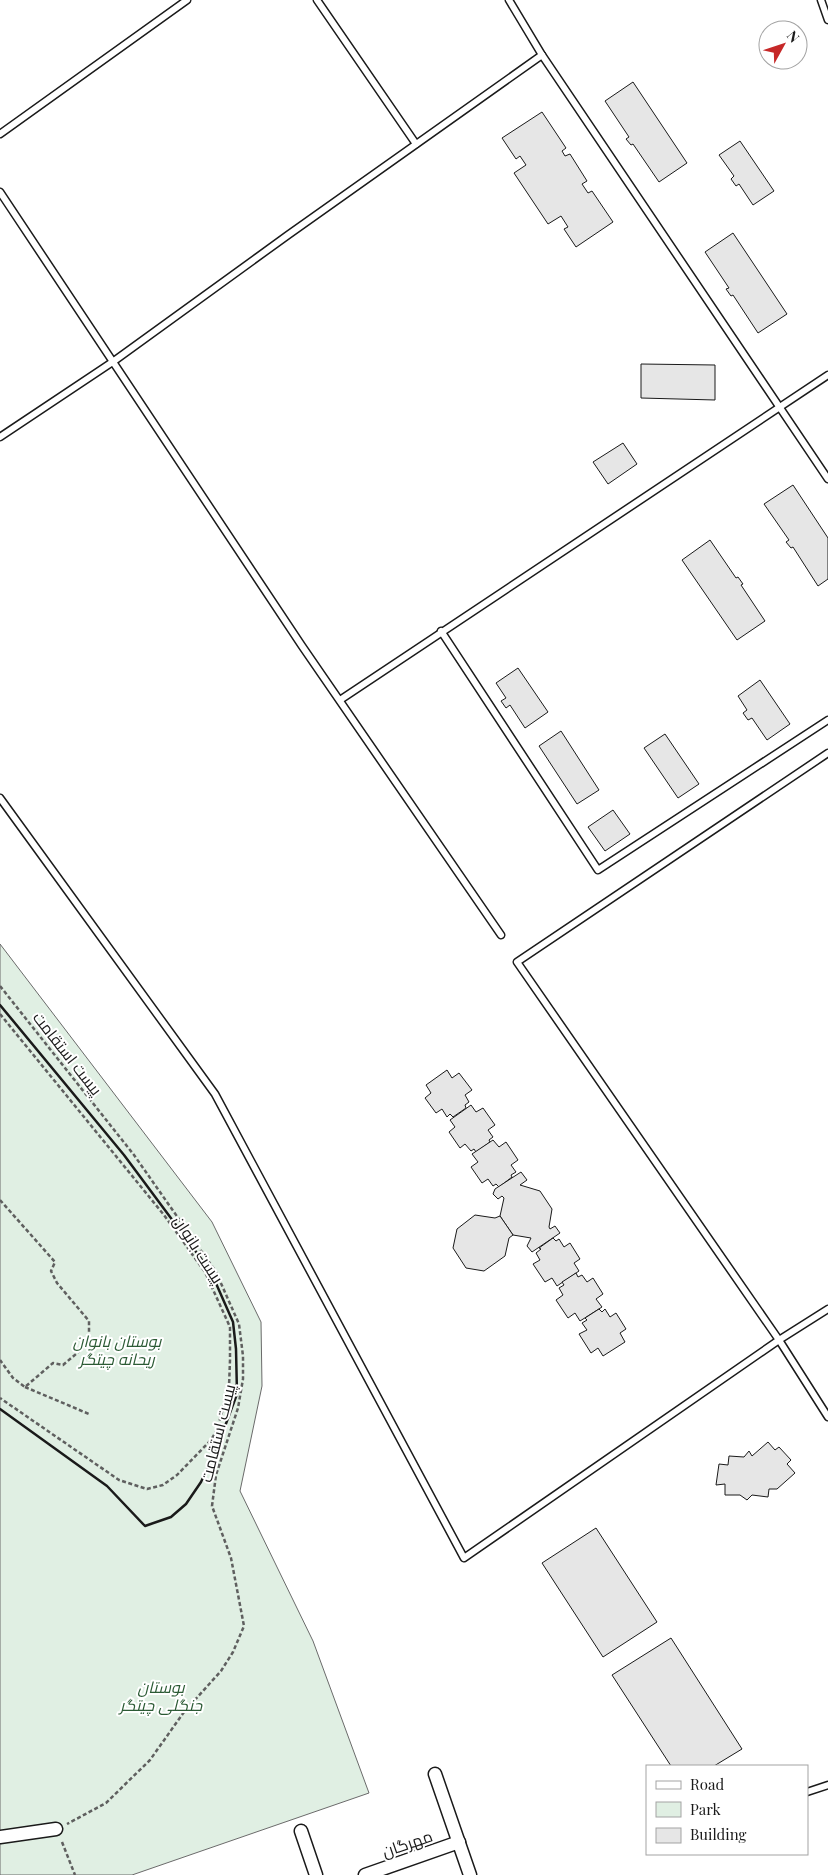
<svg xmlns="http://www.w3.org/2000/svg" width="828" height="1875" viewBox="0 0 828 1875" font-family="'Playfair Display',Cairo,serif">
  <rect width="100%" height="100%" fill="#fff"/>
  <polygon fill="#e0efe3" stroke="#6a6a6a" points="0,944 212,1222 261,1322 262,1386 240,1491 313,1641 369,1793 132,1875 0,1875"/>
  <g fill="#e6e6e6" stroke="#1a1a1a">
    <polygon points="633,82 687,163 659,182 633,144 631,145 626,139 629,137 605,101"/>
    <polygon points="542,112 566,148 562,151 565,156 570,154 587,181 582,184 588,193 592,191 613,222 576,247 564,229 568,227 561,216 548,224 514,173 526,165 520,156 516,159 502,138"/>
    <polygon points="740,141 774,191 753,205 739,184 736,186 731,179 734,176 719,155"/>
    <polygon points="733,233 787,314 758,333 733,295 731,296 726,289 729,288 705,252"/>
    <polygon points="641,364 715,365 715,400 641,398"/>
    <polygon points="623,443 637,464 608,484 593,462"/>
    <polygon points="793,485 828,538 828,579 818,586 793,547 791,548 786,542 789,540 764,504"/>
    <polygon points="710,540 736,578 738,577 743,584 741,585 765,621 737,640 682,560"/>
    <polygon points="518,668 548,712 525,728 510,705 506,708 501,701 506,698 496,683"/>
    <polygon points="760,680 790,724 767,740 752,718 748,720 743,713 747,710 738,696"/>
    <polygon points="561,731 599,790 577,804 539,746"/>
    <polygon points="665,734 699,784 678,798 644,748"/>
    <polygon points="613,810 630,834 605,851 588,827"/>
    <polygon points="447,1070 452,1078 459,1073 472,1090 465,1095 469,1102 465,1105 466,1108 453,1117 450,1114 447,1117 442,1109 436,1113 425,1098 431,1093 426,1085"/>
    <polygon points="471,1105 476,1112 483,1108 495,1125 488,1130 493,1137 489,1140 490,1142 476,1152 474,1149 471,1151 465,1144 460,1148 449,1132 455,1127 450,1120"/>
    <polygon points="493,1140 499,1147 506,1142 518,1160 511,1165 516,1172 511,1175 512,1177 499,1187 496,1184 493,1186 488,1179 482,1183 471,1167 478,1162 472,1154"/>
    <polygon points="521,1172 527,1180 520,1185 540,1191 552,1209 549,1227 550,1229 555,1226 560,1233 532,1252 527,1246 531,1238 513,1235 500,1216 504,1198 502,1196 498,1199 493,1194 495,1189"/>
    <polygon points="475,1215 495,1218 500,1216 513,1235 509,1238 505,1256 484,1271 466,1268 453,1248 457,1229"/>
    <polygon points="553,1238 556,1241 559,1239 564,1247 570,1243 580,1259 574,1263 579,1271 557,1286 552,1278 545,1282 533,1264 540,1260 536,1253 541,1249 539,1248"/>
    <polygon points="576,1273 578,1277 582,1275 587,1282 593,1278 603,1294 596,1299 602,1307 580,1321 575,1313 568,1318 556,1300 563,1295 559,1288 564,1285 562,1282"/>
    <polygon points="599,1309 602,1312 605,1309 610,1317 616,1313 626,1329 620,1333 625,1342 603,1356 598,1348 591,1353 579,1334 587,1330 582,1323 587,1320 585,1318"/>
    <polygon points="768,1442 775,1450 779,1447 791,1460 787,1464 795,1473 777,1489 769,1489 768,1497 752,1495 747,1500 740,1495 725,1495 725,1484 716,1485 719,1464 728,1465 729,1456 744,1457 749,1451 752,1456"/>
    <polygon points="596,1528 657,1622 603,1657 542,1563"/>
    <polygon points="671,1638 742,1749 714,1766 671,1766 612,1675"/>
  </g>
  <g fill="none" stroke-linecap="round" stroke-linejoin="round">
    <g stroke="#1a1a1a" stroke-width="9">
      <g id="lane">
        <polyline points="317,0 416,144"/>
        <polyline points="509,0 542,55 828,479"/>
        <polyline points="821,0 828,20"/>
        <polyline points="0,134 187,0"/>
        <polyline points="0,192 302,646 501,935"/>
        <polyline points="0,437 114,361 288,235 542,55"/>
        <polyline points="441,631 598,870 828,720"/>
        <polyline points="340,700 828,375"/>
        <polyline points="828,753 517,962 779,1340 828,1417"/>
        <polyline points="0,798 215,1094 464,1558 779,1340 828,1309"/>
        <polyline points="807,1792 828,1785"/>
      </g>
    </g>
    <g stroke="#1a1a1a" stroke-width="15">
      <g id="street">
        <polyline points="435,1774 470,1875"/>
        <polyline points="301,1831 316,1875"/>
        <polyline points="0,1837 56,1829"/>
        <polyline points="365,1875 459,1842"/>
      </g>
    </g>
    <g stroke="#5f5f5f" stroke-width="2.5" stroke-dasharray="4 2.5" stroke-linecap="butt">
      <polyline points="0,986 134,1155 216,1272 239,1324 243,1356 243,1379 238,1408 216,1475 212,1506 231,1558 244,1626 233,1652 221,1671 184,1712 150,1760 106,1803 67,1824"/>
      <polyline points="0,1014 164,1215 205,1272 230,1327 230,1360 229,1387 217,1430 211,1440 177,1475 163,1485 147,1489 119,1480 0,1398"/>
      <polyline points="0,1200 55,1262 51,1271 57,1283 89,1321 89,1343 63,1365 53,1363 25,1387 13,1378 0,1360"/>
      <polyline points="25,1387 89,1414"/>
      <polyline points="62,1842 75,1875"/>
    </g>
    <use href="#lane" stroke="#fff" stroke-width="6"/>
    <use href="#street" stroke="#fff" stroke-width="12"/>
    <polyline stroke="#1a1a1a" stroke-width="2.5" points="0,1005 124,1155 211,1272 233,1322 236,1349 237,1394 218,1445 201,1482 186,1504 171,1517 145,1526 107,1486 0,1409"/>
  </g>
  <g text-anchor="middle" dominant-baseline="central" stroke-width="4" stroke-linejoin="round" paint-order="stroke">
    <g font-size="16" fill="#1a1a1a" stroke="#fff">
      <text transform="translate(68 1053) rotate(52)">پیست استقامت</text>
      <text transform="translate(199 1249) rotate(57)">پیست بانوان</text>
      <text transform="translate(217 1433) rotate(-76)">پیست استقامت</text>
      <text transform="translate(407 1843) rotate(-19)">مهرگان</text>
    </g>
    <g font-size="16" font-style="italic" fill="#2b5a34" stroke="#fff">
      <text x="117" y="1340">بوستان بانوان<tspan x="117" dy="18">ریحانه چیتگر</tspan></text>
      <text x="161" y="1686">بوستان<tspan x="161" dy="18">جنگلی چیتگر</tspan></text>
    </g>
  </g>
  <rect x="646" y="1765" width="162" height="90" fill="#ffffff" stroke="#a3a3a3"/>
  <rect x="656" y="1781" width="25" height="8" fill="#ffffff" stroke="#a3a3a3"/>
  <text x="690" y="1790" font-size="15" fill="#1a1a1a">Road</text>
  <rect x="656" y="1802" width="25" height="15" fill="#e0efe3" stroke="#a3a3a3"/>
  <text x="690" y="1815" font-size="15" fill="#1a1a1a">Park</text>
  <rect x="656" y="1828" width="25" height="15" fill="#e6e6e6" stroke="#a3a3a3"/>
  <text x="690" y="1840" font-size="15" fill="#1a1a1a">Building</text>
  <g transform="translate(783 45) rotate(50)"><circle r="24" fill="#ffffff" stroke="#a3a3a3"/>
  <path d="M0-4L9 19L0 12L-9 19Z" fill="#c62828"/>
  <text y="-8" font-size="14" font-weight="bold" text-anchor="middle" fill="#1a1a1a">N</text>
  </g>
</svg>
